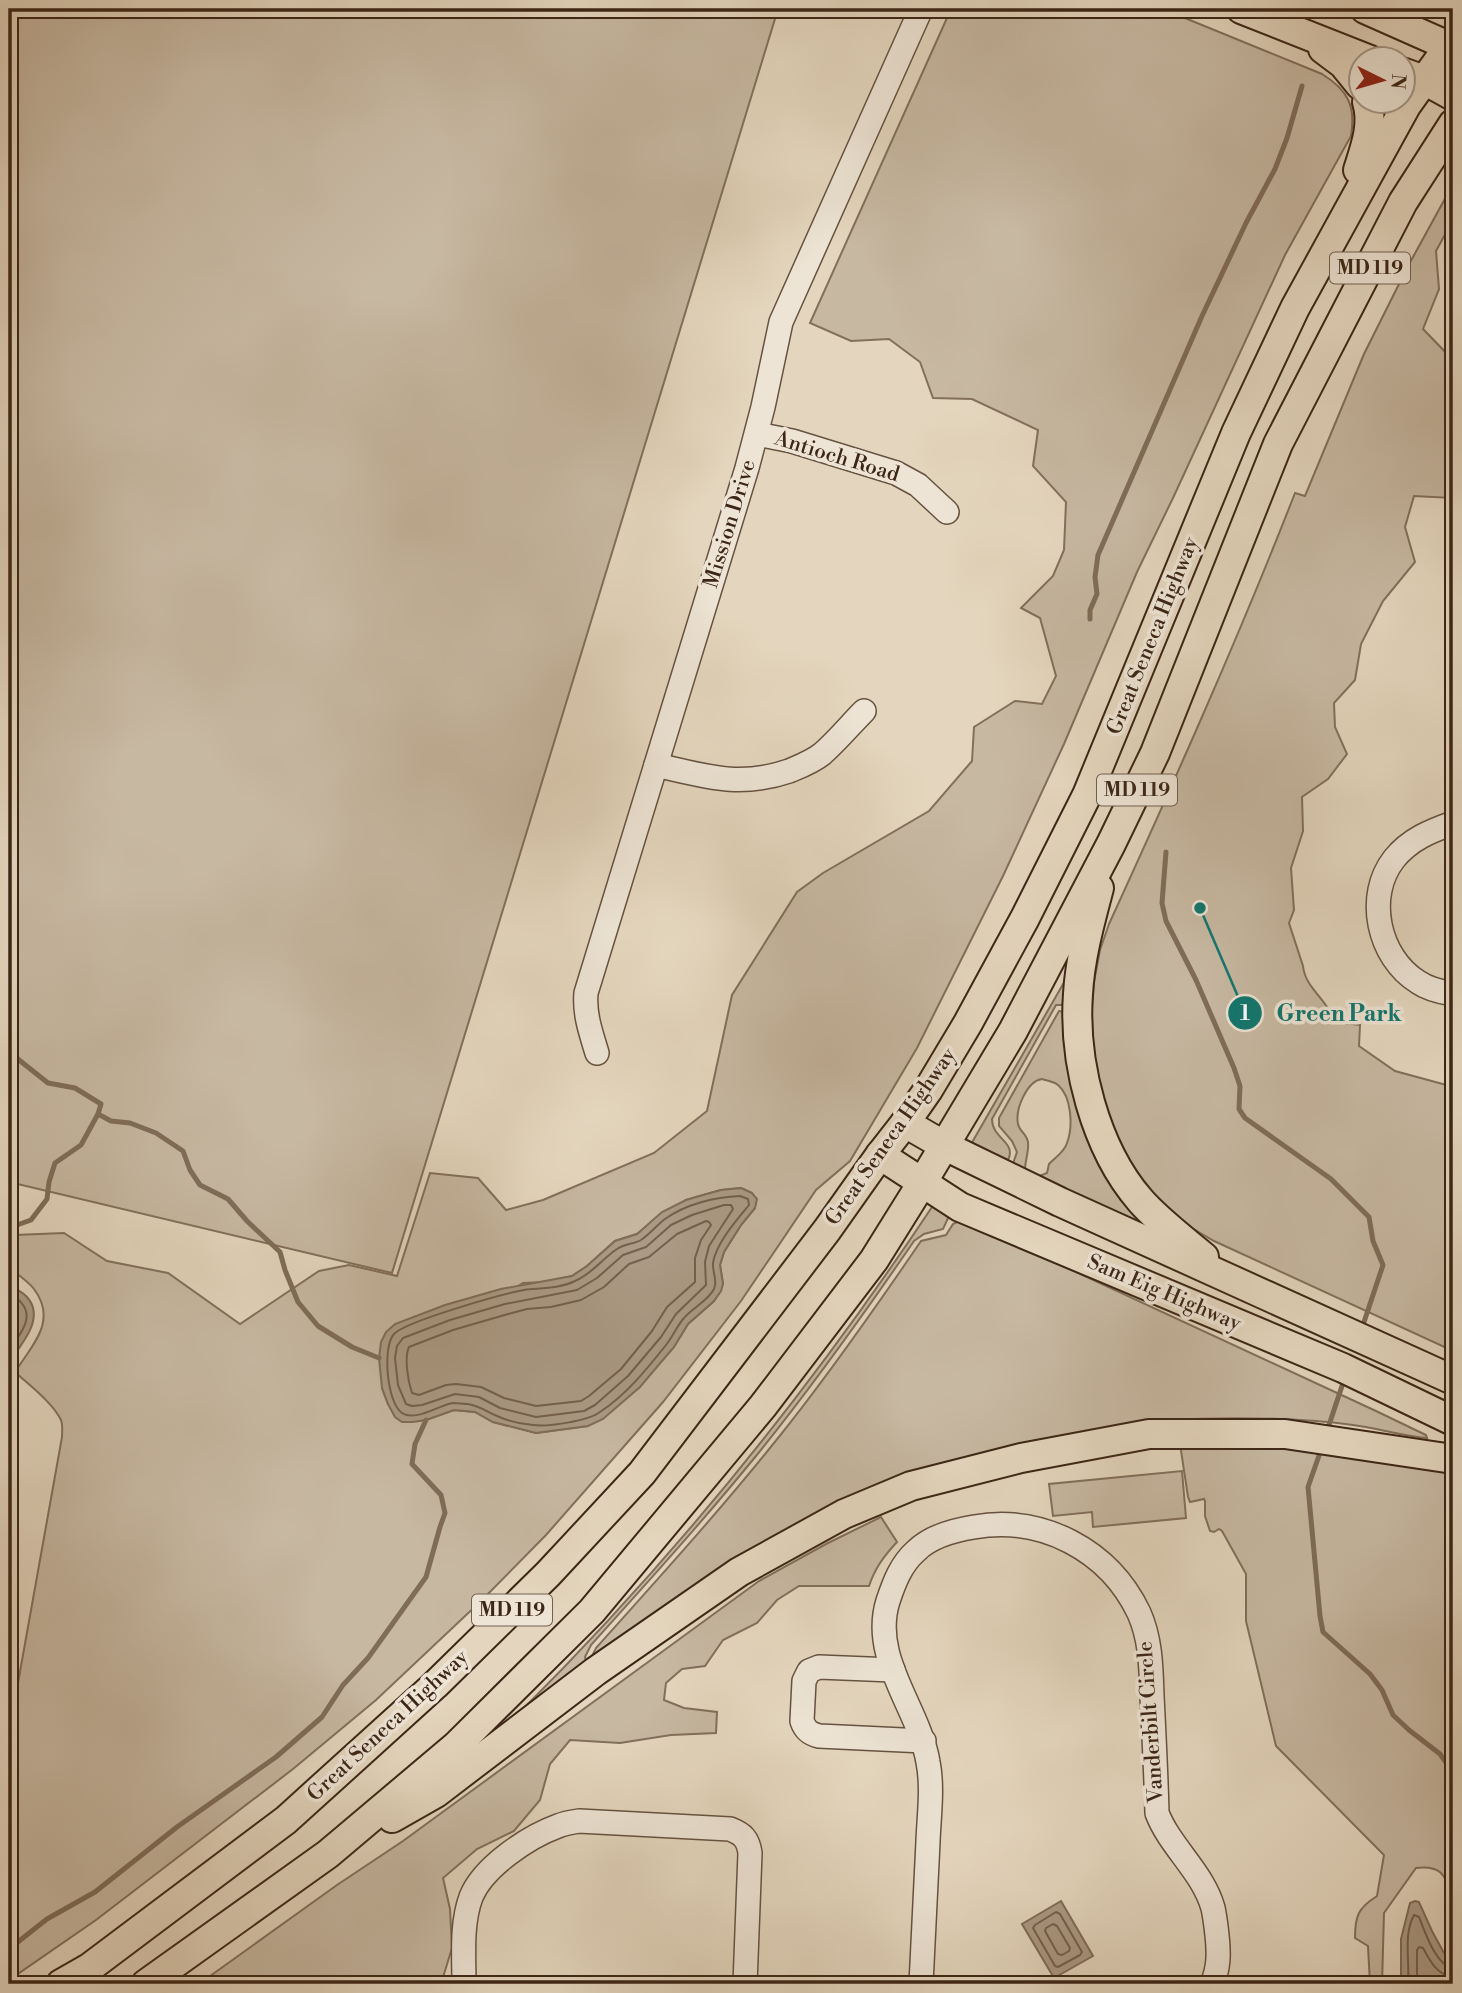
<svg xmlns="http://www.w3.org/2000/svg" width="1462" height="1993" viewBox="0 0 1462 1993" font-family="'Libre Bodoni',serif">
  <rect width="100%" height="100%" fill="#e4d6be"/>
  <filter id="stains"><feTurbulence type="fractalNoise" baseFrequency=".00286" numOctaves="4"/><feColorMatrix values="0 0 0 0 .2 0 0 0 0 .09 0 0 0 0 .02 0 0 0 .5 -.17"/></filter>
  <radialGradient id="worn" r=".72"><stop offset=".6" stop-color="#630" stop-opacity="0"/><stop offset="1" stop-color="#630" stop-opacity=".3"/></radialGradient>
  <g fill="#c7b8a2" stroke="#826f5c" stroke-width="2" fill-rule="evenodd">
    <polygon points="9,9 778,9 392,1273 9,1182"/>
    <path d="M951,9H1163L1322,74C1348,90 1356,106 1351,136L1285,255L1173,498L1137,572L1064,744L1003,876L917,1048L850,1161L816,1190L741,1301L663,1402L546,1535L481,1601L376,1700L293,1769L96,1920L9,1980V1733L62,1437C62,1432 63,1425 61,1420C53,1403 29,1385 15,1372C32,1345 58,1321 34,1289C28,1281 17,1274 9,1268V1252L12,1247L9,1241V1225L14,1235L64,1233L107,1261L168,1273L240,1324L319,1271L349,1265L397,1276L430,1173L478,1178L506,1210L543,1200L654,1153L707,1111L732,995L797,892L823,873L929,811L972,761L974,727L1015,701L1042,704L1056,676L1040,618L1021,608L1053,576L1064,550L1066,502L1033,466L1038,430L972,399L933,398L920,362L889,339L851,341L810,323ZM741,1188L752,1193L755,1208L741,1225L724,1252L720,1265L723,1284L714,1301L688,1324L674,1347L657,1366L588,1426L536,1433L493,1422L475,1412L454,1410L426,1420L388,1404L382,1388V1370L523,1283L545,1282L572,1276L587,1266L615,1241L637,1234L686,1200L721,1190Z"/>
    <path d="M1453,184V220L1436,251L1439,289L1423,329L1453,360V436L1451,442L1453,444V498L1414,496L1405,527L1415,562L1383,601L1361,644L1355,680L1334,703L1335,727L1347,754L1328,779L1302,797L1303,831L1291,868L1294,910L1289,923L1303,966C1305,984 1318,993 1327,1007C1330,1012 1332,1017 1336,1022L1360,1025L1359,1046L1395,1071L1450,1086L1453,1085V1351L1214,1241L1175,1218L1140,1179L1111,1127L1093,1060L1091,1022L1094,982L1100,950L1109,924C1174,782 1238,639 1295,493L1305,496L1364,354L1407,268Z"/>
    <path d="M1066,979V1005H1056L992,1119C992,1139 1017,1142 1008,1160L990,1152L987,1158L970,1146Z"/>
    <path d="M1059,1011L1064,1012L1146,1227L1011,1169L1017,1152L1012,1141L999,1126V1118ZM1042,1079C1048,1081 1053,1081 1058,1085C1072,1097 1073,1127 1067,1143C1064,1153 1055,1157 1049,1164L1047,1173L1037,1177L1025,1170C1025,1161 1029,1151 1028,1143C1028,1135 1019,1131 1018,1124C1015,1109 1027,1081 1042,1079Z"/>
    <path d="M934,1206L949,1216L943,1229L924,1234L914,1241C864,1314 812,1387 756,1456C703,1521 647,1583 591,1645L585,1657L588,1671L518,1714C673,1560 811,1389 932,1207Z"/>
    <path d="M959,1221L1063,1266L1376,1411L1426,1435L1427,1438C1402,1436 1378,1428 1353,1425C1299,1418 1246,1417 1192,1419V1422L995,1452L591,1658L596,1648C656,1581 717,1514 774,1443C826,1379 874,1310 921,1241L946,1235L953,1224Z"/>
    <path d="M1247,1442L1453,1470V1894C1444,1874 1440,1865 1416,1868L1384,1913L1382,1984H1370L1368,1946L1355,1938C1355,1916 1358,1908 1377,1896L1384,1855L1276,1746L1246,1621V1574L1222,1531L1219,1529L1214,1532L1210,1531L1205,1516V1501L1204,1499L1190,1502L1188,1497L1180,1444Z"/>
    <polygon points="1182,1471 1186,1518 1093,1527 1092,1512 1053,1516 1049,1484"/>
    <path d="M881,1517L897,1542C884,1556 875,1568 869,1586H799L777,1600L757,1623L723,1640L705,1666L682,1669L666,1683L664,1700L684,1708L717,1712L716,1733L671,1735L620,1743L570,1740L550,1764L540,1800L514,1831L477,1849L443,1878L450,1909L452,1948L441,1984H199L337,1885L403,1841L759,1581L826,1544Z"/>
  </g>
  <g fill="#ab9a85" stroke="#7f6c59" stroke-width="2">
    <polygon points="741,1188 752,1193 757,1199 755,1208 741,1225 724,1252 720,1265 723,1284 721,1291 714,1301 688,1324 674,1347 640,1387 603,1419 588,1426 536,1433 493,1422 475,1412 454,1410 426,1420 413,1422 402,1422 395,1417 388,1404 382,1388 379,1358 381,1342 386,1332 395,1324 445,1305 501,1289 572,1276 587,1266 615,1241 637,1234 662,1212 686,1200 703,1195 721,1190"/>
    <path d="M9,1284C14,1289 22,1291 27,1297C46,1318 21,1345 9,1362Z"/>
    <polygon points="1061,1901 1093,1956 1054,1978 1022,1924"/>
    <polygon points="1415,1901 1419,1902 1432,1931 1444,1953 1453,1964 1453,1984 1401,1984 1401,1939 1410,1903"/>
  </g>
  <g fill="none" stroke-linecap="round" stroke-linejoin="round">
    <g stroke="#74604e" stroke-width="2">
      <path d="M740,1196L748,1199L749,1205C737,1220 716,1243 713,1263C712,1271 718,1281 714,1289C708,1301 692,1308 684,1318C677,1326 673,1336 666,1345C647,1369 626,1395 600,1412C588,1421 548,1427 533,1425C521,1424 508,1421 497,1416C487,1412 480,1406 468,1404C463,1404 458,1403 453,1403C439,1405 415,1422 402,1413C387,1403 382,1347 394,1334C406,1321 503,1294 524,1290C541,1288 559,1289 575,1281C592,1274 602,1259 617,1249C624,1244 634,1244 641,1240C650,1234 657,1225 665,1219C686,1204 715,1197 740,1196Z"/>
      <polygon points="724,1205 731,1205 733,1209 709,1246 705,1262 706,1285 676,1314 661,1337 628,1376 595,1405 584,1411 536,1417 500,1408 479,1397 455,1394 422,1405 412,1406 406,1404 398,1385 395,1358 397,1346 403,1338 450,1320 505,1304 577,1290 597,1278 623,1255 646,1247 671,1225 692,1215"/>
      <path d="M706,1221L709,1222L711,1225L701,1240L695,1258V1282L667,1307L652,1331L621,1369L589,1396L581,1401L536,1406L504,1398L481,1387L456,1384L446,1385L419,1395L412,1393C408,1381 404,1358 409,1347L453,1330L508,1314L527,1309L551,1307L581,1300L604,1287L629,1264L649,1257L677,1234Z"/>
      <path d="M9,1293C39,1310 25,1328 9,1350"/>
      <polygon points="1056,1912 1060,1914 1082,1952 1080,1955 1058,1967 1055,1966 1033,1928 1035,1925"/>
      <polygon points="1053,1924 1057,1926 1070,1948 1069,1951 1062,1955 1058,1954 1045,1931 1046,1928"/>
      <path d="M1408,1984C1410,1962 1403,1935 1414,1915L1419,1917C1425,1932 1436,1966 1453,1968"/>
      <path d="M1417,1984V1950L1419,1947L1423,1948C1430,1961 1437,1975 1453,1977"/>
    </g>
    <g stroke="#7f6c59" stroke-width="5">
      <polyline points="1090,619 1090,610 1097,594 1095,577 1098,555 1202,316 1246,223 1275,169 1287,138 1302,86"/>
      <polyline points="1166,852 1162,903 1166,921 1196,980 1234,1068 1240,1086 1239,1109 1245,1118 1331,1179 1369,1217 1373,1241 1383,1265 1362,1328"/>
      <polyline points="9,1052 48,1083 75,1088 101,1104 98,1114 111,1121 130,1123 156,1133 183,1151 190,1170 200,1185 228,1199 247,1221 280,1252 285,1270 298,1302 318,1326 352,1347 379,1358"/>
      <polyline points="9,1234 17,1225 31,1220 47,1199 49,1182 55,1163 81,1145 98,1114"/>
      <polyline points="1327,1431 1345,1377"/>
      <polyline points="1322,1447 1308,1487 1320,1616 1323,1632 1370,1674 1382,1690 1393,1715 1409,1730 1440,1754 1450,1768 1453,1780"/>
      <polyline points="9,1949 47,1919 95,1892 177,1827 276,1757 322,1717 343,1685 368,1658 426,1577 440,1527 445,1513 441,1495 412,1464 415,1444 426,1420"/>
    </g>
    <g stroke="#665241" stroke-width="26">
      <g id="minor">
        <polyline points="757,434 792,441 896,473 918,485 947,512"/>
        <path d="M656,765C705,776 739,788 789,771C801,766 812,762 822,754C837,741 850,725 864,711"/>
        <path d="M1453,823C1431,831 1410,839 1394,859C1365,896 1378,957 1418,982C1428,989 1441,992 1453,994"/>
        <path d="M597,1053C591,1033 584,1014 586,993L747,468L763,407L781,322L921,9"/>
        <path d="M893,1670L819,1667L809,1671L804,1681L802,1721C805,1730 810,1734 819,1736L924,1741"/>
        <path d="M464,1984C464,1956 461,1924 471,1897C483,1867 528,1837 558,1826C565,1823 572,1822 579,1821L730,1829C743,1834 748,1839 750,1853L745,1984"/>
        <path d="M921,1984C923,1937 926,1889 928,1841C929,1816 933,1787 928,1762C919,1708 870,1658 888,1601C894,1583 901,1564 916,1551C930,1537 955,1530 974,1527C1042,1515 1109,1550 1139,1613C1151,1640 1151,1668 1152,1696C1154,1735 1156,1774 1157,1813C1170,1847 1203,1872 1213,1908C1215,1917 1216,1926 1217,1935C1219,1953 1219,1968 1212,1984"/>
      </g>
    </g>
    <g stroke="#3c2617" stroke-width="32">
      <g id="major">
        <polyline points="1241,9 1370,60"/>
        <polyline points="1365,9 1453,48"/>
        <polyline points="1323,49 1343,64 1360,85"/>
        <polyline points="1402,72 1424,80 1453,96"/>
        <path d="M1358,170C1365,148 1374,125 1367,102"/>
        <path d="M1099,888C1090,922 1080,958 1078,994C1073,1062 1095,1148 1140,1200C1156,1219 1185,1241 1204,1257"/>
        <polyline points="905,1123 945,1146 1060,1202 1453,1380"/>
        <polyline points="880,1155 960,1207 1343,1368 1453,1421"/>
        <polyline points="392,1818 436,1793 596,1671 739,1572 844,1514 911,1486 1021,1458 1149,1434 1285,1434 1453,1459"/>
        <polyline points="61,1984 89,1968 286,1820 435,1685 548,1574 642,1473 827,1230 880,1155 905,1123 928,1090 968,1023 1025,918 1087,795 1236,433 1295,308 1406,106 1453,40"/>
        <polyline points="146,1984 328,1854 456,1746 592,1611 763,1406 874,1260 922,1183 1013,1031 1111,844 1155,753 1278,444 1403,202 1453,124"/>
      </g>
    </g>
    <use href="#minor" stroke="#ede4d5" stroke-width="23"/>
    <use href="#major" stroke="#e4d6be" stroke-width="28"/>
  </g>
  <g text-anchor="middle" dominant-baseline="central" stroke-width="7" stroke-linejoin="round" paint-order="stroke">
    <g fill="#ede4d5" stroke="#715f50" stroke-width="2">
      <rect x="1330" y="252.5" width="80" height="31" rx="5"/>
      <rect x="1097" y="774.5" width="80" height="31" rx="5"/>
      <rect x="472" y="1594.5" width="80" height="31" rx="5"/>
    </g>
    <g font-size="19" font-weight="bold" fill="#3c2617">
      <text x="1370" y="268">MD 119</text>
      <text x="1137" y="790">MD 119</text>
      <text x="512" y="1610">MD 119</text>
    </g>
    <g font-size="21" fill="#3c2617" stroke="#ede4d5">
      <text transform="translate(837 457) rotate(17)">Antioch Road</text>
      <text transform="translate(730 524) rotate(-73)">Mission Drive</text>
      <text transform="translate(1153 636) rotate(-68)">Great Seneca Highway</text>
      <text transform="translate(891 1137) rotate(-55)">Great Seneca Highway</text>
      <text transform="translate(1164 1293) rotate(23)">Sam Eig Highway</text>
      <text transform="translate(1151 1722) rotate(-94)">Vanderbilt Circle</text>
      <text transform="translate(388 1726) rotate(-43)">Great Seneca Highway</text>
    </g>
  </g>
  <path fill="none" stroke="#0f766e" stroke-width="2.5" d="M1200 908L1245 1013"/>
  <g fill="#0f766e" stroke="#ede4d5" stroke-width="2.5">
    <circle cx="1200" cy="908" r="7"/>
    <circle cx="1245" cy="1013" r="18"/>
  </g>
  <g font-size="21" text-anchor="middle" font-weight="bold" fill="#fff">
    <text x="1245" y="1020">1</text>
  </g>
  <g font-size="23" text-anchor="middle" font-weight="bold" fill="#0f766e" stroke="#ede4d5" stroke-width="7" stroke-linejoin="round" paint-order="stroke">
    <text x="1339" y="1021">Green Park</text>
  </g>
  <rect width="1462" height="1993" fill="none" stroke="#e4d6be" stroke-width="35"/>
  <rect x="10" y="10" width="1441" height="1972" fill="none" stroke="#3c2617" stroke-width="3.5"/>
  <rect x="18" y="18" width="1427" height="1958" fill="none" stroke="#3c2617" stroke-width="2"/>
  <g transform="translate(1382 80) rotate(95)"><circle r="33" fill="#ede4d5" stroke="#a69889" stroke-width="2"/>
  <path d="M0-5L12 26L0 18L-12 26Z" fill="#8f2418"/>
  <text y="-10" font-size="19" font-weight="bold" text-anchor="middle" fill="#3c2617">N</text>
  </g>
  <rect width="100%" height="100%" filter="url(#stains)"/>
  <rect width="100%" height="100%" fill="url(#worn)"/>
</svg>
